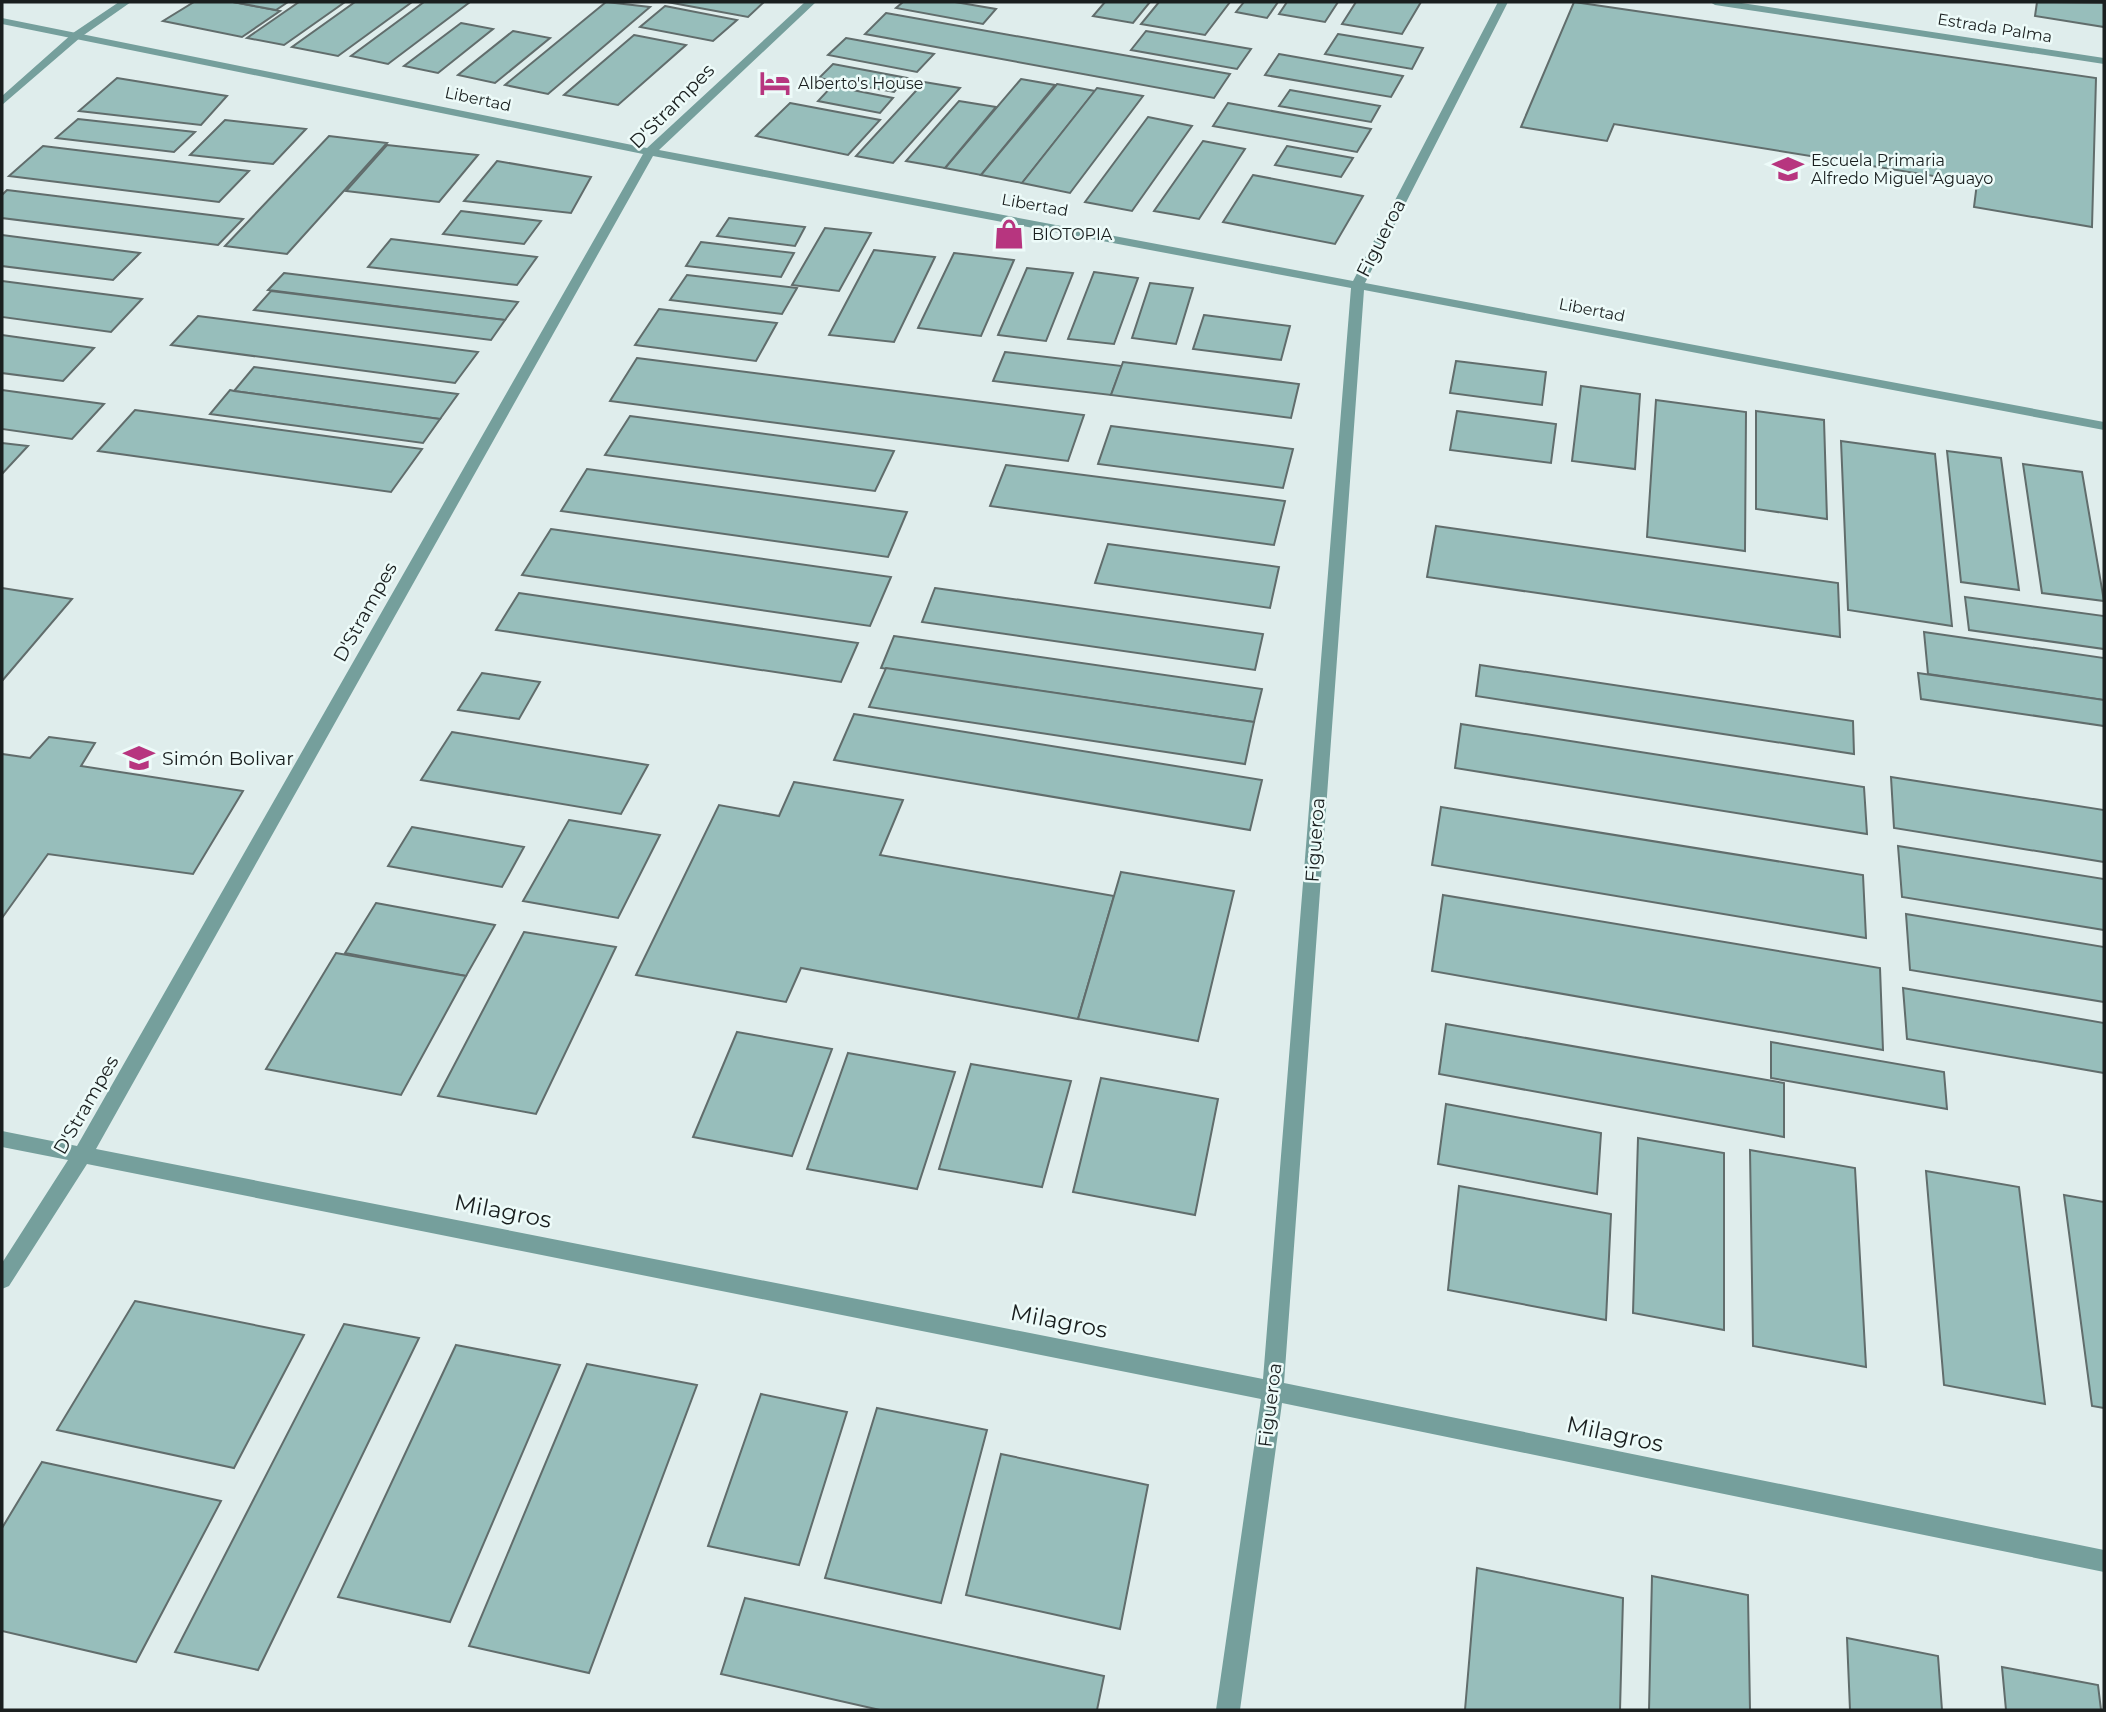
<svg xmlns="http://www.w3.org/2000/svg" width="2106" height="1712" viewBox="0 0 2106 1712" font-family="Montserrat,sans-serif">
  <rect width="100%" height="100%" fill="#dfedec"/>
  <g fill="#97bebb" stroke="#616d6c" stroke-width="2">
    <polygon points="194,2 233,2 280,11 242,37 163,21"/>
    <polygon points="233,2 288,2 276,10"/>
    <polygon points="299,2 345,2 284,45 247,38"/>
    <polygon points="355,2 412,2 338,56 292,47"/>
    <polygon points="424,2 470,2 388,64 351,56"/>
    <polygon points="606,2 650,7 548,94 505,85"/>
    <polygon points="667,2 764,2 748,17"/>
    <polygon points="903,2 955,2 996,9 983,24 896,8"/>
    <polygon points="1105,2 1150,2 1133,23 1093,16"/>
    <polygon points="1159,2 1230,2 1205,35 1141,24"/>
    <polygon points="1244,2 1278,2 1267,18 1236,12"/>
    <polygon points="1287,2 1338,2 1325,22 1279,14"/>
    <polygon points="1356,2 1421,2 1402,34 1342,24"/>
    <polygon points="1574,2 2096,78 2092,227 1974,207 1977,183 1614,124 1607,141 1521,127"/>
    <polygon points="2037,2 2104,3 2104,27 2035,16"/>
    <polygon points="665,6 737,20 713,41 640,27"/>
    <polygon points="886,13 1230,74 1214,98 865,34"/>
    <polygon points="461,23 493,29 438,73 404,66"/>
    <polygon points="513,31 550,38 495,83 458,75"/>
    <polygon points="1146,31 1251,49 1237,69 1131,50"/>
    <polygon points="1338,34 1423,48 1412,69 1325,54"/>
    <polygon points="634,35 686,45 618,105 564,95"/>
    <polygon points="846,38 934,54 917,72 828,55"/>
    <polygon points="1279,54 1403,76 1391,97 1265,75"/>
    <polygon points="833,64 907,78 894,92 819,78"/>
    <polygon points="117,78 227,96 201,125 79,111"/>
    <polygon points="1021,79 1055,85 981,175 945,168"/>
    <polygon points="924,82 960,88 893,163 856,156"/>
    <polygon points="1057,84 1095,91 1022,183 981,175"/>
    <polygon points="832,86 893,98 880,113 818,101"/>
    <polygon points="1097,88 1143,96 1070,193 1022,183"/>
    <polygon points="1290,90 1380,106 1371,122 1279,106"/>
    <polygon points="959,101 996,107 945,168 906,161"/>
    <polygon points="790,103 880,120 848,155 756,136"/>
    <polygon points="1228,103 1371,129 1357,152 1213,126"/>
    <polygon points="1148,117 1192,126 1132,211 1085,202"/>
    <polygon points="78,119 195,132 174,152 56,138"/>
    <polygon points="225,120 306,129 273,164 190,155"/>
    <polygon points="329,136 387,143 287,254 225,246"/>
    <polygon points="1203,141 1245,149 1199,219 1154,211"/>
    <polygon points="387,145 478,155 439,202 346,191"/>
    <polygon points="43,146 249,171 219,202 9,176"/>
    <polygon points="1287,146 1353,158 1341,177 1275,165"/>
    <polygon points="497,161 591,177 571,213 464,201"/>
    <polygon points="1253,175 1363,196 1335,244 1223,222"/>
    <polygon points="7,190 243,219 218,245 2,218 2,195"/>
    <polygon points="461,211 541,221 524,244 443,234"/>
    <polygon points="729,218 805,227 795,246 717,236"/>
    <polygon points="825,228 871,233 839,291 792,285"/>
    <polygon points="2,235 140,253 113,280 2,266"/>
    <polygon points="391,239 537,257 517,285 368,267"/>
    <polygon points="701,242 794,253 781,277 686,266"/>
    <polygon points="874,250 935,257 894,342 829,335"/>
    <polygon points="954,253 1014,260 981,336 918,328"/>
    <polygon points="1027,268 1073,273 1046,341 998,335"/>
    <polygon points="1094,272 1138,278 1114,344 1068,339"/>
    <polygon points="284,273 518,302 505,320 268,290"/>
    <polygon points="687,275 797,288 782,314 670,300"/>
    <polygon points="2,281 142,299 111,332 2,317"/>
    <polygon points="1150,283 1193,288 1176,344 1132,338"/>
    <polygon points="271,291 505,320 491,340 254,310"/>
    <polygon points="659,309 777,323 756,361 635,345"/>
    <polygon points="1204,315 1290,326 1281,360 1193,349"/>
    <polygon points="198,316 478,352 455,383 171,345"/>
    <polygon points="2,335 94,348 63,381 2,373"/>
    <polygon points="1005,352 1122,366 1111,395 993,381"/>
    <polygon points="637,358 1084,415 1068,461 610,401"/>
    <polygon points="1456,361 1546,372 1542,405 1450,393"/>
    <polygon points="1123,362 1299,384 1291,418 1111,395"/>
    <polygon points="254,367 458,394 440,419 234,391"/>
    <polygon points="1581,386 1640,394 1635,469 1572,461"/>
    <polygon points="2,390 104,404 72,439 2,429"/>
    <polygon points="230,390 234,391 440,419 423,443 210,414"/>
    <polygon points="1656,400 1746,412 1745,551 1647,537"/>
    <polygon points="135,410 422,449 391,492 98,451"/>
    <polygon points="1457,411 1556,424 1551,463 1450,450"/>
    <polygon points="1756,411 1824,420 1827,519 1756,509"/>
    <polygon points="630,416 894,451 875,491 605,455"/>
    <polygon points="1111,426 1293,449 1283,488 1098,464"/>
    <polygon points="1841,441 1935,454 1952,626 1848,610"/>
    <polygon points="2,443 28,446 2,474"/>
    <polygon points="1947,451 2001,458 2019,590 1961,582"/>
    <polygon points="2023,464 2082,472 2104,601 2042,593"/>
    <polygon points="1006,465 1285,501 1274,545 990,506"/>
    <polygon points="587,469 907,512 888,557 561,511"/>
    <polygon points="1436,526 1838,583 1840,637 1427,577"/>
    <polygon points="551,529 891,577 870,626 522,575"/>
    <polygon points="1108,544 1279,567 1270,608 1095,583"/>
    <polygon points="2,588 72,599 2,681"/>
    <polygon points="935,588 1263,634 1255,670 922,622"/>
    <polygon points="519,593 858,643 841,682 496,630"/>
    <polygon points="1965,597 2104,616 2104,649 1969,630"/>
    <polygon points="1924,632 2104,658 2104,700 1928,674"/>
    <polygon points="894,636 1262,689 1254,722 881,668"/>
    <polygon points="1480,665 1853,721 1854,754 1476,696"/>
    <polygon points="886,668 1254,722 1245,764 869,707"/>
    <polygon points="482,673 540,682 519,719 458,710"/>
    <polygon points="1918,673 2104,700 2104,726 1921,699"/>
    <polygon points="854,714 1262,780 1250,830 834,760"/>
    <polygon points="1461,724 1864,787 1867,834 1455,768"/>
    <polygon points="452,732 648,765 621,814 421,780"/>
    <polygon points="49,737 95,743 81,766 243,791 193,874 48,854 2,918 2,754 30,758"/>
    <polygon points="1891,777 2104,810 2104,862 1894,828"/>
    <polygon points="794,782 903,800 880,855 1114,896 1078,1019 801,968 786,1002 636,975 719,805 779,816"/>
    <polygon points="1441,807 1863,875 1866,938 1432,865"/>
    <polygon points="569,820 660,835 618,918 523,901"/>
    <polygon points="412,827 524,847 502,887 388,866"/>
    <polygon points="1898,846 2104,879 2104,930 1902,897"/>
    <polygon points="1121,872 1234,891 1198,1041 1078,1019"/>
    <polygon points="1443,895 1880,968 1883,1050 1432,971"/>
    <polygon points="376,903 495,925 466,976 345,953"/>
    <polygon points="1906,914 2104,947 2104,1002 1910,970"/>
    <polygon points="524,932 616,947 536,1114 438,1096"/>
    <polygon points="336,953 466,976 401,1095 266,1069"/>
    <polygon points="1903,988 2104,1023 2104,1073 1907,1039"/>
    <polygon points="1446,1024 1784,1083 1784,1137 1439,1074"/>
    <polygon points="737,1032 832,1049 792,1156 693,1137"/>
    <polygon points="1771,1042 1944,1072 1947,1109 1771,1078"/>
    <polygon points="848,1053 955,1072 917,1189 807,1169"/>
    <polygon points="971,1064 1071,1081 1042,1187 939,1169"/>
    <polygon points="1101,1078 1218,1099 1195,1215 1073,1192"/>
    <polygon points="1446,1104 1601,1133 1597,1194 1438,1164"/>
    <polygon points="1638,1138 1724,1153 1724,1330 1633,1313"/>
    <polygon points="1750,1150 1855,1168 1866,1367 1753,1346"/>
    <polygon points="1926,1171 2019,1187 2045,1404 1944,1385"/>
    <polygon points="1459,1186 1611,1214 1606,1320 1448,1290"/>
    <polygon points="2064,1195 2104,1202 2104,1408 2092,1406"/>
    <polygon points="135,1301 304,1335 234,1468 57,1430"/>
    <polygon points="344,1324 419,1338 258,1670 175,1652"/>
    <polygon points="456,1345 560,1365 450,1622 338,1597"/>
    <polygon points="587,1364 697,1385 589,1673 469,1646"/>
    <polygon points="761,1394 847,1412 799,1565 708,1546"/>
    <polygon points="877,1408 987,1430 941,1603 825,1578"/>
    <polygon points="1001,1454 1148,1485 1120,1629 966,1595"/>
    <polygon points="42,1462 221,1501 136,1662 2,1631 2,1528"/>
    <polygon points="1477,1568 1623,1598 1620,1710 1465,1710"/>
    <polygon points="1652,1576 1748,1595 1750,1710 1649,1710"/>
    <polygon points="745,1598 1104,1676 1097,1710 880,1710 721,1674"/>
    <polygon points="1847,1638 1938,1656 1942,1710 1850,1710"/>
    <polygon points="2002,1667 2098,1685 2101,1710 2006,1710"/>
  </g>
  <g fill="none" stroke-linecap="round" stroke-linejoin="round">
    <g fill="#759f9c" fill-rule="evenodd">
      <path d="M805,2H816L659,150L1353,281L1498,2H1508L1365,283L2104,422V430L1364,290L1284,1383L2104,1550V1572L1282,1403L1240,1710H1216L1261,1399L87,1164L9,1286L2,1289V1263L68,1160L2,1147V1131L77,1146L643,154L2,24V18L647,148ZM653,156L1351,288L1263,1379L96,1149Z"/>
      <polygon points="1710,2 1735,2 2104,58 2104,64 1715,5"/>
    </g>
    <polygon fill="#759f9c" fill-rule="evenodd" points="119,2 131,2 81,37 2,105 2,96 73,33"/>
  </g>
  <defs>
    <g id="hotel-bare" transform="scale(2.415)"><path d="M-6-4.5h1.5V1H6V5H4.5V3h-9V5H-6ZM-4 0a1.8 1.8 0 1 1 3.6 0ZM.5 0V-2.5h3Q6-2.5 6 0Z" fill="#b7357f" stroke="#edfbf9" stroke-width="2.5" paint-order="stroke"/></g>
    <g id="school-bare" transform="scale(2.415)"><path d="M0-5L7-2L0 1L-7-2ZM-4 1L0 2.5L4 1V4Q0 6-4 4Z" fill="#b7357f" stroke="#edfbf9" stroke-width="2.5" paint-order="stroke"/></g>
    <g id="shop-bare" transform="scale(2.415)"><path d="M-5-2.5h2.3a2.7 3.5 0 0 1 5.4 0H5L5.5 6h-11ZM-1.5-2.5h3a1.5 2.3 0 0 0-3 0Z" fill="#b7357f" stroke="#edfbf9" stroke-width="2.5" paint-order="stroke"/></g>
  </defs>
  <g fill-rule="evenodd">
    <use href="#hotel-bare" x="775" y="83"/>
    <use href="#school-bare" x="1788" y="169"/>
    <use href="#shop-bare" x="1009" y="234"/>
    <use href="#school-bare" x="139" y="758"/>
  </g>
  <g text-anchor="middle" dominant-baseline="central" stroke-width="5" stroke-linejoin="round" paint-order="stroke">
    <g font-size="16" fill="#1a1f1f" stroke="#edfbf9">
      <text transform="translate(1995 28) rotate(9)">Estrada Palma</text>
      <text transform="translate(478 99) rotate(12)">Libertad</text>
      <text transform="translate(1035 205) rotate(10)">Libertad</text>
      <text transform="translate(1592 310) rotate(11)">Libertad</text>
    </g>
    <g font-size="16" fill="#1a1f1f" stroke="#edfbf9" text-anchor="start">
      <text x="798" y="83">Alberto's House</text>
      <text x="1811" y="160">Escuela Primaria<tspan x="1811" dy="18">Alfredo Miguel Aguayo</tspan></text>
      <text x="1032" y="234">BIOTOPIA</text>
    </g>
    <g font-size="19" fill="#1a1f1f" stroke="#edfbf9">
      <text transform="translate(672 106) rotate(-45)">D'Strampes</text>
      <text transform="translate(1381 238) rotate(-63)">Figueroa</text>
      <text transform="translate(365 612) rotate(-61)">D'Strampes</text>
      <text transform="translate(1315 840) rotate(-86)">Figueroa</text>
      <text transform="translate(86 1105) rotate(-60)">D'Strampes</text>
      <text transform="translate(1270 1405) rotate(-83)">Figueroa</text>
    </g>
    <g font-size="19" fill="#1a1f1f" stroke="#edfbf9" text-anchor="start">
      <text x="162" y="758">Simón Bolivar</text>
    </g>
    <g font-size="23" fill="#1a1f1f" stroke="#edfbf9">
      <text transform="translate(503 1211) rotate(11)">Milagros</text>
      <text transform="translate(1059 1321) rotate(11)">Milagros</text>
      <text transform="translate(1615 1434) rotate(12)">Milagros</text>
    </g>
  </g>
  <rect width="2106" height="1712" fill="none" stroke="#1a1f1f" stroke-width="7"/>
</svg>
